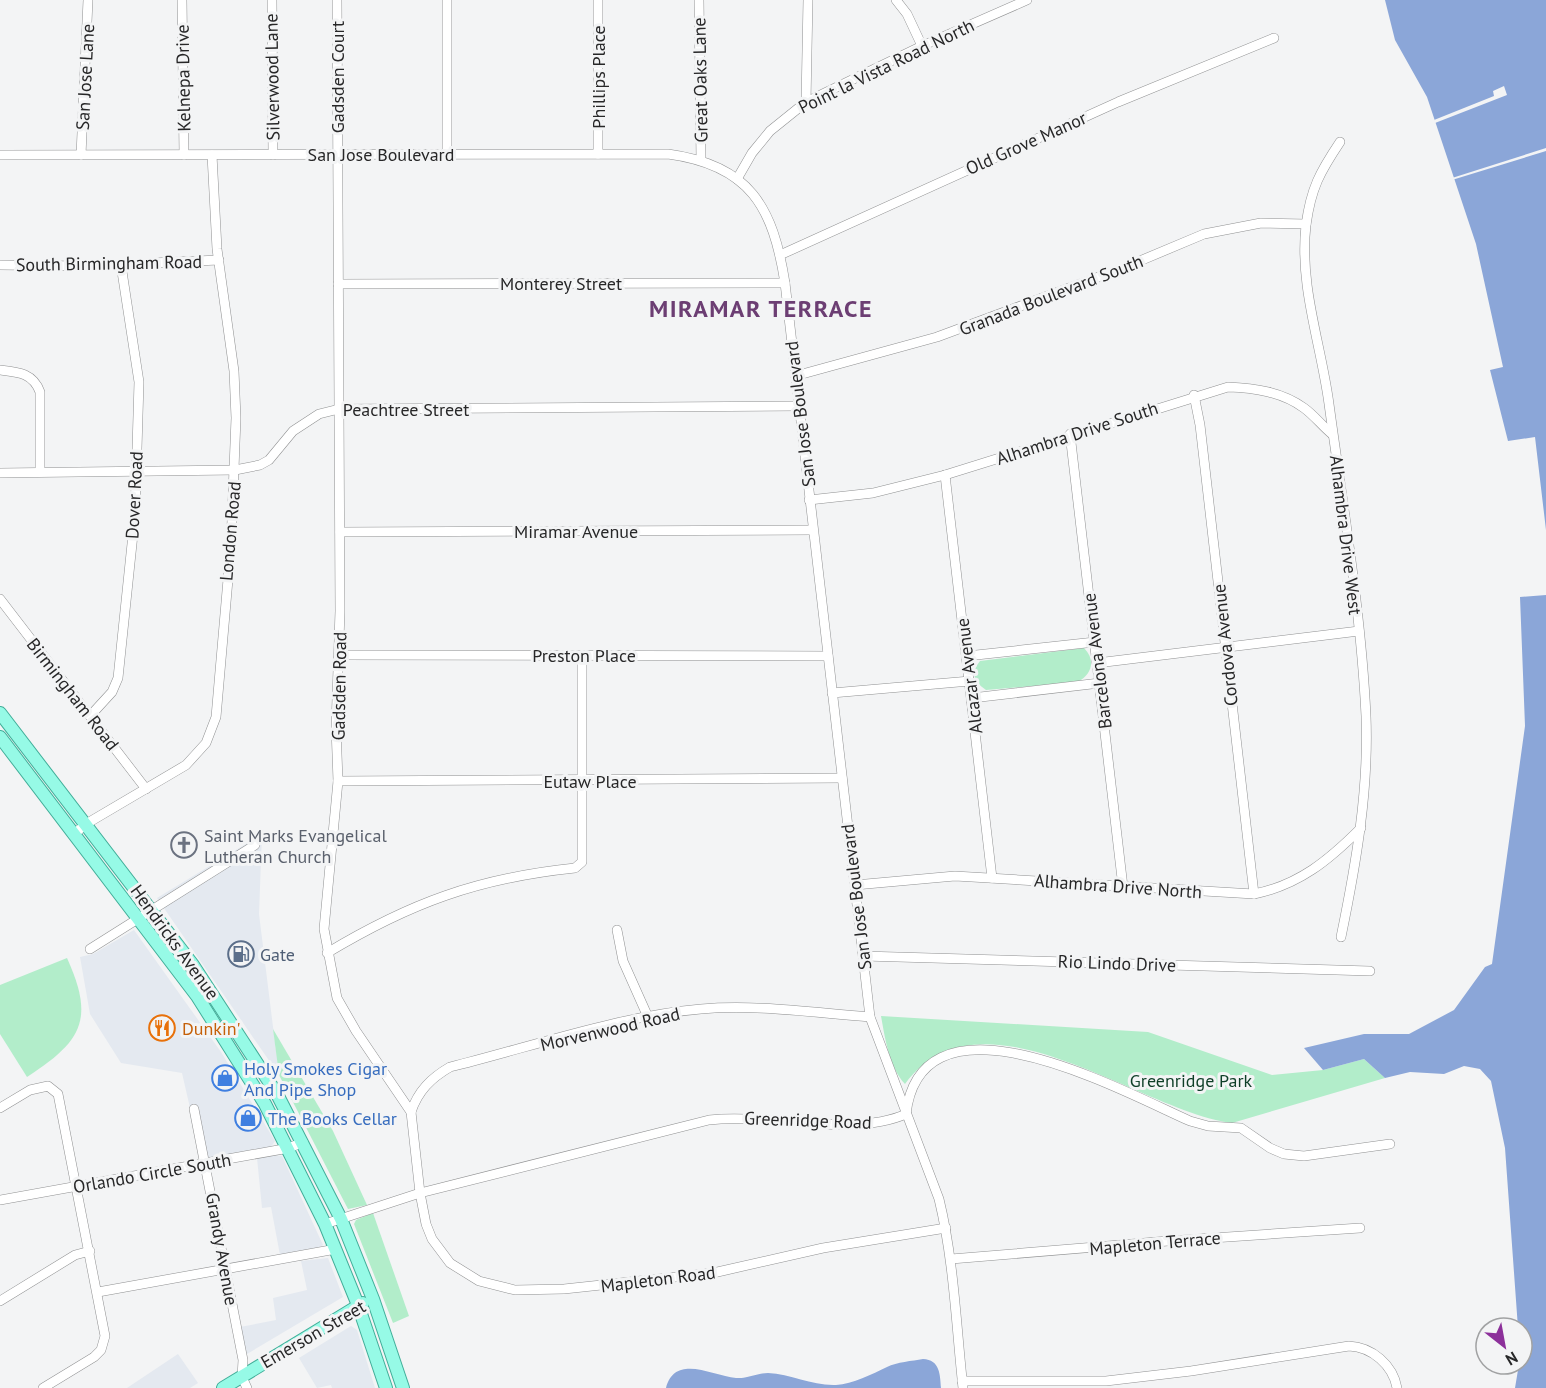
<svg xmlns="http://www.w3.org/2000/svg" width="1546" height="1388" viewBox="0 0 1546 1388" font-family="'PT Sans',sans-serif">
  <rect width="100%" height="100%" fill="#f3f4f5"/>
  <g fill="#e4e9f0">
    <polygon points="262,834 259,914 279,1075 157,898"/>
    <polygon points="134,930 221,1052 275,1141 271,1147 207,1160 190,1108 182,1073 121,1063 90,1014 80,957 93,954"/>
    <polygon points="273,1155 282,1156 323,1245 315,1249 280,1255 271,1207 262,1208 257,1158"/>
    <polygon points="328,1258 343,1297 247,1354 240,1327 276,1320 273,1298 307,1290 301,1261"/>
    <polygon points="351,1326 357,1330 375,1388 332,1388 331,1385 317,1388 299,1358"/>
    <polygon points="178,1354 198,1383 190,1388 127,1388"/>
  </g>
  <g fill="#b2edca">
    <path d="M1084,648C1096,660 1092,674 1078,682L986,690C974,682 970,673 980,661Z"/>
    <path d="M67,958C95,1020 82,1041 27,1077L0,1034V985Z"/>
    <path d="M881,1016L1148,1032L1272,1075L1323,1070L1364,1059L1385,1078L1232,1123C1139,1111 981,980 905,1084C889,1067 885,1038 881,1016Z"/>
    <polygon points="273,1029 333,1131 367,1205 348,1209 279,1075"/>
    <polygon points="373,1213 409,1316 393,1323 354,1224 356,1220"/>
  </g>
  <g fill="#8ba6d8">
    <polygon points="1385,0 1546,0 1546,530 1535,437 1508,441 1490,370 1503,367 1476,244 1427,97 1395,40"/>
    <polygon points="1546,595 1546,1388 1515,1388 1519,1364 1522,1364 1522,1328 1518,1328 1505,1148 1491,1081 1480,1069 1464,1066 1444,1074 1410,1072 1385,1078 1364,1059 1323,1070 1304,1048 1364,1034 1409,1034 1454,1010 1485,967 1492,964 1525,726 1520,597"/>
    <path d="M923,1359C940,1360 940,1374 941,1388H666C675,1353 713,1376 736,1378C747,1379 757,1373 768,1373C791,1374 813,1386 836,1385C853,1384 872,1374 887,1367C897,1362 912,1361 923,1359Z"/>
  </g>
  <g fill="#f3f4f5">
    <polygon points="1504,86 1507,95 1435,123 1434,120 1494,96 1493,91"/>
    <polygon points="1546,148 1546,151 1452,180 1452,178"/>
  </g>
  <g fill="none" stroke-linecap="round" stroke-linejoin="round">
    <g stroke="#909192" stroke-width="10">
      <g id="minor">
        <polyline points="182,0 184,155"/>
        <polyline points="272,0 273,155"/>
        <polyline points="337,0 340,611 336,727 338,781 324,929 337,998 356,1031 411,1112 420,1193 426,1224 432,1239 450,1263 479,1281 515,1290 564,1289 713,1273 823,1248 946,1228"/>
        <polyline points="447,0 447,154"/>
        <polyline points="598,0 598,154"/>
        <polyline points="699,0 701,160"/>
        <polyline points="896,0 907,14 922,46"/>
        <polyline points="806,102 808,0"/>
        <path d="M1340,142C1320,172 1311,188 1306,225C1299,286 1321,344 1329,404C1343,507 1361,611 1366,716C1369,790 1356,864 1341,937"/>
        <path d="M0,155L668,154C750,165 773,207 785,283L870,1017L939,1199C954,1261 956,1324 963,1388"/>
        <polyline points="81,155 88,0"/>
        <polyline points="737,179 752,153 770,131 806,102 922,46 1027,0"/>
        <polyline points="780,255 1118,102 1274,38"/>
        <polyline points="0,265 84,266 219,260"/>
        <polyline points="338,284 785,283"/>
        <path d="M0,370C18,372 33,373 40,392V472"/>
        <polyline points="795,376 937,337 1123,268 1204,234 1261,223 1306,224"/>
        <polyline points="1194,395 1200,425 1254,894"/>
        <polyline points="1070,434 1123,887"/>
        <polyline points="0,473 235,470 260,465 269,460 293,431 319,414 339,409 798,406"/>
        <polyline points="945,475 992,878"/>
        <path d="M809,500L873,493L945,475L1228,387C1255,388 1282,392 1304,408C1315,416 1322,426 1332,434"/>
        <polyline points="340,532 813,530"/>
        <polyline points="0,599 146,789"/>
        <polyline points="339,655 828,656"/>
        <polyline points="967,656 1095,642"/>
        <polyline points="1097,663 1359,631"/>
        <polyline points="832,693 970,681"/>
        <polyline points="972,698 1100,683"/>
        <polyline points="90,716 112,692 118,678 135,515 139,382 121,265"/>
        <polyline points="338,781 842,778"/>
        <polyline points="73,835 86,824 186,765 206,743 216,717 231,545 236,418 234,371 217,249 212,155"/>
        <path d="M855,885L955,876L1254,894C1299,885 1329,860 1361,828"/>
        <polyline points="617,930 623,961 648,1017"/>
        <polyline points="90,949 255,845"/>
        <path d="M327,953C410,903 478,878 575,868L582,862V655"/>
        <polyline points="863,956 1370,971"/>
        <polyline points="0,1108 30,1090 48,1086 58,1094 105,1336 101,1350 94,1357 43,1388"/>
        <polyline points="194,1109 243,1360 242,1377 247,1388"/>
        <path d="M411,1112C418,1091 431,1078 450,1067C531,1047 619,1016 701,1009C757,1004 815,1013 870,1017"/>
        <polyline points="0,1200 289,1148 303,1142"/>
        <path d="M325,1224L420,1193L709,1120C770,1113 852,1138 906,1114C922,980 1126,1093 1190,1121L1208,1126L1241,1128L1270,1148L1284,1154L1304,1156L1390,1144"/>
        <polyline points="951,1259 1168,1241 1360,1228"/>
        <polyline points="98,1292 336,1249"/>
        <polyline points="0,1301 75,1255 90,1251"/>
        <path d="M962,1381H1106L1191,1371L1349,1346C1372,1347 1393,1365 1397,1388"/>
      </g>
    </g>
    <g stroke="#42ae99" stroke-width="14">
      <g id="major">
        <polyline points="0,713 193,965 277,1094 341,1219 373,1299 403,1388"/>
        <polyline points="0,737 197,996 265,1104 325,1224 358,1305 386,1388"/>
        <polyline points="223,1388 363,1303"/>
      </g>
    </g>
    <use href="#minor" stroke="#fff" stroke-width="9"/>
    <use href="#major" stroke="#96fae6" stroke-width="12"/>
  </g>
  <defs>
    <g id="church-ring" transform="scale(1.35)"><circle r="9.5" fill="#f3f4f5" stroke="#6b7280" stroke-width="1.5"/><path d="M-1.2-6h2.4v3.5h3.3v2.4h-3.3V6h-2.4V-.1h-3.3v-2.4h3.3Z" fill="#6b7280"/></g>
    <g id="fuel-ring" transform="scale(1.35)"><circle r="9.5" fill="#f3f4f5" stroke="#5c6f8a" stroke-width="1.5"/><path d="M-5.5-6h7V0h2V4h1.3V-2.5L3-4.5l.8-.8L6-3V5H2.5V1h-1V6h-7ZM-4.2-4.7v3.2H.2V-4.7Z" fill="#5c6f8a"/></g>
    <g id="restaurant-ring" transform="scale(1.35)"><circle r="9.5" fill="#f3f4f5" stroke="#e8710a" stroke-width="1.5"/><path d="M-5-6h1v4h1v-4h1v4h1v-4h1v5L-1.5 .5V6h-2V.5L-5-1ZM5-6V6H3V1.5H1.5Q1.5-4 5-6Z" fill="#e8710a"/></g>
    <g id="shop-ring" transform="scale(1.35)"><circle r="9.5" fill="#f3f4f5" stroke="#3f7fe0" stroke-width="1.5"/><path d="M-5-2.5h2.3a2.7 3.5 0 0 1 5.4 0H5L5.5 6h-11ZM-1.5-2.5h3a1.5 2.3 0 0 0-3 0Z" fill="#3f7fe0"/></g>
  </defs>
  <g fill-rule="evenodd">
    <use href="#church-ring" x="184" y="845"/>
    <use href="#fuel-ring" x="241" y="954"/>
    <use href="#restaurant-ring" x="162" y="1028"/>
    <use href="#shop-ring" x="225" y="1078"/>
    <use href="#shop-ring" x="248" y="1118"/>
  </g>
  <g text-anchor="middle" dominant-baseline="central" stroke-width="6" stroke-linejoin="round" paint-order="stroke">
    <g font-size="18" fill="#272728" stroke="#f3f4f5">
      <text transform="translate(886 66) rotate(-26)">Point la Vista Road North</text>
      <text transform="translate(85 77) rotate(-87)">San Jose Lane</text>
      <text transform="translate(272 77) rotate(-91)">Silverwood Lane</text>
      <text transform="translate(337 77) rotate(-90)">Gadsden Court</text>
      <text transform="translate(598 77) rotate(-90)">Phillips Place</text>
      <text transform="translate(183 78) rotate(-91)">Kelnepa Drive</text>
      <text transform="translate(700 80) rotate(-91)">Great Oaks Lane</text>
      <text transform="translate(1026 143) rotate(-24)">Old Grove Manor</text>
      <text x="381" y="154">San Jose Boulevard</text>
      <text transform="translate(109 263) rotate(-1)">South Birmingham Road</text>
      <text x="561" y="283">Monterey Street</text>
      <text transform="translate(1051 295) rotate(-21)">Granada Boulevard South</text>
      <text x="406" y="409">Peachtree Street</text>
      <text transform="translate(800 414) rotate(-97)">San Jose Boulevard</text>
      <text transform="translate(1077 433) rotate(-18)">Alhambra Drive South</text>
      <text transform="translate(134 495) rotate(-87)">Dover Road</text>
      <text transform="translate(230 531) rotate(-85)">London Road</text>
      <text x="576" y="531">Miramar Avenue</text>
      <text transform="translate(1346 535) rotate(83)">Alhambra Drive West</text>
      <text transform="translate(1225 645) rotate(-96)">Cordova Avenue</text>
      <text x="584" y="655">Preston Place</text>
      <text transform="translate(1097 661) rotate(-97)">Barcelona Avenue</text>
      <text transform="translate(969 676) rotate(-97)">Alcazar Avenue</text>
      <text transform="translate(339 686) rotate(-89)">Gadsden Road</text>
      <text transform="translate(73 694) rotate(52)">Birmingham Road</text>
      <text x="590" y="781">Eutaw Place</text>
      <text transform="translate(1118 886) rotate(4)">Alhambra Drive North</text>
      <text transform="translate(856 897) rotate(-97)">San Jose Boulevard</text>
      <text transform="translate(175 942) rotate(54)">Hendricks Avenue</text>
      <text transform="translate(1117 963) rotate(2)">Rio Lindo Drive</text>
      <text transform="translate(610 1029) rotate(-13)">Morvenwood Road</text>
      <text transform="translate(808 1120) rotate(2)">Greenridge Road</text>
      <text transform="translate(152 1173) rotate(-10)">Orlando Circle South</text>
      <text transform="translate(1155 1243) rotate(-5)">Mapleton Terrace</text>
      <text transform="translate(222 1249) rotate(80)">Grandy Avenue</text>
      <text transform="translate(658 1279) rotate(-7)">Mapleton Road</text>
      <text transform="translate(313 1334) rotate(-30)">Emerson Street</text>
    </g>
    <g font-size="18" fill="#5b616d" stroke="#f3f4f5" text-anchor="start">
      <text x="204" y="835">Saint Marks Evangelical<tspan x="204" dy="21">Lutheran Church</tspan></text>
    </g>
    <g font-size="18" fill="#4e5e75" stroke="#f3f4f5" text-anchor="start">
      <text x="260" y="954">Gate</text>
    </g>
    <g font-size="18" fill="#c56008" stroke="#f3f4f5" text-anchor="start">
      <text x="182" y="1028">Dunkin'</text>
    </g>
    <g font-size="18" fill="#366cbe" stroke="#f3f4f5" text-anchor="start">
      <text x="244" y="1068">Holy Smokes Cigar<tspan x="244" dy="21">And Pipe Shop</tspan></text>
      <text x="268" y="1118">The Books Cellar</text>
    </g>
    <g font-size="18" fill="#0e3e27" stroke="#f3f4f5">
      <text x="1191" y="1080">Greenridge Park</text>
    </g>
    <g font-size="24" font-weight="bold" letter-spacing="1.5" fill="#6c3e73" stroke="#f3f4f5">
      <text x="761" y="308">MIRAMAR TERRACE</text>
    </g>
  </g>
  <g transform="translate(1504 1346) rotate(149)"><circle r="28" fill="#f3f4f5" stroke="#a1a2a3" stroke-width="1.5"/>
  <path d="M0-4.5L10 22L0 15L-10 22Z" fill="#8c309a"/>
  <text y="-9" font-size="16" font-weight="bold" text-anchor="middle" fill="#272728">N</text>
  </g>
</svg>
